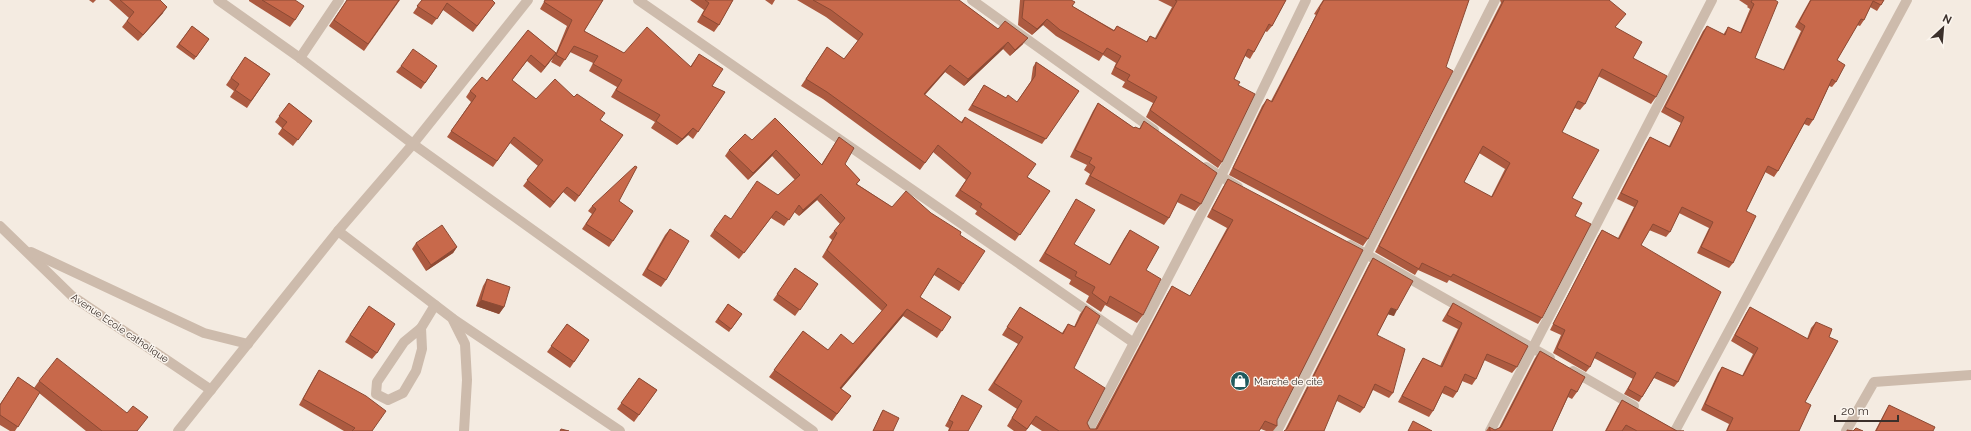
<svg xmlns="http://www.w3.org/2000/svg" width="1971" height="431" viewBox="0 0 1971 431" font-family="Raleway,sans-serif">
  <rect width="100%" height="100%" fill="#f4ebe1"/>
  <g fill="none" stroke-linecap="round" stroke-linejoin="round">
    <g stroke="#cdbbac" stroke-width="10">
      <polyline points="218,0 300,58 413,144 813,431"/>
      <polyline points="638,0 1134,343"/>
      <polyline points="972,0 1154,130"/>
      <polyline points="300,58 339,0"/>
      <polyline points="1206,167 1238,187"/>
      <polyline points="0,226 72,296 211,390"/>
      <polyline points="338,231 452,318 465,344 467,380 464,431"/>
      <polyline points="1350,245 1550,358"/>
      <polyline points="31,252 204,333 248,344"/>
      <polyline points="453,319 620,431"/>
      <polygon points="421,328 422,349 416,371 403,393 388,400 376,394 377,382 404,342"/>
      <polyline points="421,328 435,305"/>
      <polyline points="1573,371 1634,406"/>
      <polyline points="178,431 338,231 413,144 528,0"/>
      <polyline points="1088,431 1220,178 1306,0"/>
      <polyline points="1277,431 1495,0"/>
      <polyline points="1490,431 1712,0"/>
      <polyline points="1675,431 1907,0"/>
      <polyline points="1846,431 1874,382 1971,375"/>
    </g>
  </g>
  <g fill="#ac5a40" fill-rule="evenodd">
    <polygon points="89,0 96,0 93,3"/>
    <polygon points="109,0 160,0 163,13 138,41 122,27 129,18"/>
    <polygon points="249,0 295,0 295,20 290,27 249,1"/>
    <polygon points="347,0 400,0 364,51 329,26"/>
    <polygon points="422,0 495,3 473,32 443,10 432,25 413,13"/>
    <polygon points="545,0 603,0 584,31 624,53 690,67 699,54 712,86 725,92 693,139 688,135 677,145 651,128 655,122 611,97 617,87 589,71 593,63 570,52 560,67 551,62 553,58 541,73 527,61 512,80 536,99 574,97 600,120 623,135 575,202 563,192 550,208 523,186 538,166 510,143 493,167 447,137 471,102 466,97 470,91 487,81 528,30 556,53 567,26 540,9"/>
    <polygon points="690,0 733,0 719,25 714,32 697,22 704,10"/>
    <polygon points="765,0 775,0 772,5"/>
    <polygon points="797,0 959,0 998,29 1023,44 1010,56 1003,49 964,86 945,72 925,95 961,122 965,117 1027,177 1050,191 1015,241 975,214 977,211 955,196 966,180 933,152 920,170 823,99 801,86 827,47 844,59 858,41 826,17"/>
    <polygon points="1020,0 1071,0 1072,6 1114,30 1117,26 1146,42 1150,36 1155,38 1172,7 1158,0 1286,0 1272,26 1267,32 1265,31 1254,52 1250,59 1245,56 1234,79 1238,85 1222,162 1218,168 1146,117 1153,103 1122,87 1125,82 1111,74 1116,63 1103,55 1099,61 1056,36 1043,25 1032,35 1018,25"/>
    <polygon points="1323,0 1469,0 1368,239 1363,246 1229,175 1262,106 1267,99 1271,101 1316,15 1314,14"/>
    <path d="M1500,0H1609L1621,20L1615,27L1633,58L1656,97L1651,104L1598,76L1585,104L1580,110L1575,108L1562,132L1572,198L1542,318L1538,324L1449,280L1447,283L1418,270L1415,275L1375,252L1501,3ZM1479,153L1505,169L1491,197L1464,182Z"/>
    <polygon points="1739,0 1775,0 1755,58 1783,70 1801,31 1795,27 1810,0 1884,0 1877,11 1870,7 1864,20 1860,26 1857,25 1837,60 1836,82 1832,87 1829,86 1813,120 1809,126 1804,124 1778,171 1774,177 1765,172 1746,211 1733,263 1729,268 1697,253 1709,228 1679,213 1670,232 1666,237 1649,230 1641,245 1678,382 1674,387 1654,378 1639,402 1624,394 1633,379 1594,358 1590,367 1586,372 1553,353 1561,335 1550,330 1598,236 1602,230 1618,238 1634,207 1617,199 1646,143 1650,137 1669,146 1681,123 1661,112 1703,31 1707,26 1723,35 1728,27 1740,33 1750,9 1747,7 1748,6"/>
    <polygon points="192,26 209,39 194,60 176,47"/>
    <polygon points="245,57 270,74 247,108 230,97 234,91 226,85"/>
    <polygon points="1036,62 1079,91 1042,144 968,110 984,85 1006,98 1017,102 1031,81 1033,67"/>
    <polygon points="401,66 437,66 421,89 396,72"/>
    <polygon points="289,103 312,121 293,146 278,134 282,128 275,122"/>
    <polygon points="1098,103 1134,128 1139,129 1144,121 1201,204 1195,211 1177,202 1169,218 1164,225 1085,184 1090,174 1084,170 1087,165 1070,157 1093,111"/>
    <polygon points="839,137 845,164 860,180 857,184 892,207 931,213 960,235 963,284 959,291 934,275 920,297 951,317 937,338 903,316 841,389 851,396 832,421 769,377 803,331 828,350 853,344 882,311 822,257 832,240 829,237 840,224 817,200 799,216 794,212 784,226 771,218 739,259 710,236 714,230 731,219 778,195 795,180 772,156 748,180 725,156 729,150 752,140 821,165"/>
    <polygon points="1228,179 1277,420 1277,426 1273,431 1266,431 1261,429 1259,431 1042,431 1031,424 1026,431 1014,431 1007,426 1017,409 988,390 1018,344 1002,335 1020,307 1062,333 1068,324 1074,327 1080,314 1086,306 1074,368 1087,423 1090,429 1095,429 1167,294 1172,286 1190,296 1227,228 1207,217 1223,187"/>
    <polygon points="1076,199 1074,244 1109,265 1124,239 1130,230 1146,270 1143,315 1137,323 1105,305 1101,312 1086,302 1089,296 1069,284 1071,280 1039,261 1071,208"/>
    <polygon points="619,201 633,211 609,247 582,229 592,214 588,211 592,206"/>
    <polygon points="670,229 666,280 661,287 642,275 665,235"/>
    <polygon points="416,243 457,247 453,253 426,271 412,249"/>
    <polygon points="1373,258 1394,316 1388,314 1377,335 1393,393 1389,398 1373,390 1364,408 1360,413 1337,401 1285,430 1369,264"/>
    <polygon points="795,268 818,284 795,316 773,300"/>
    <polygon points="487,279 504,307 499,314 476,306 483,286"/>
    <polygon points="1453,303 1517,367 1512,373 1484,360 1476,379 1472,385 1462,381 1457,392 1453,398 1442,393 1433,411 1429,417 1398,402 1419,364 1423,358 1440,366 1458,329 1442,321 1449,309"/>
    <polygon points="728,304 742,314 729,332 715,322"/>
    <polygon points="1750,307 1807,339 1811,328 1816,322 1805,402 1799,431 1726,431 1729,424 1701,410 1718,373 1722,367 1742,376 1753,354 1731,341 1746,313"/>
    <polygon points="364,313 377,353 372,359 345,342"/>
    <polygon points="567,324 589,340 570,368 547,352"/>
    <polygon points="1540,351 1577,392 1572,399 1568,397 1552,431 1486,431 1489,427 1495,430 1499,428 1535,358"/>
    <polygon points="319,370 372,431 344,431 299,405 315,376"/>
    <polygon points="18,377 34,388 39,381 138,431 86,431 39,393 15,431 10,431 0,425 0,404"/>
    <polygon points="639,378 657,390 634,422 617,409"/>
    <polygon points="962,395 968,431 948,431 949,428 945,426 958,402"/>
    <polygon points="1622,400 1677,431 1684,431 1605,431 1618,406"/>
    <polygon points="1889,405 1933,431 1875,431 1885,412"/>
    <polygon points="883,410 893,431 873,431 881,413"/>
  </g>
  <g fill="#8c4a34">
    <polygon points="167,7 163,13 138,41 143,35"/>
    <polygon points="1047,19 1043,25 1032,35 1037,29"/>
    <polygon points="1028,38 1023,44 1010,56 1015,50"/>
    <polygon points="1008,42 1003,49 964,86 968,79"/>
    <polygon points="556,53 552,59 541,73 545,67"/>
    <polygon points="950,65 945,72 919,101 924,94"/>
    <polygon points="693,128 688,135 677,145 682,139"/>
    <polygon points="776,150 772,156 748,180 753,173"/>
    <polygon points="567,187 563,192 550,208 554,202"/>
    <polygon points="821,194 817,200 799,216 803,210"/>
    <polygon points="457,247 453,253 426,271 431,265"/>
    <polygon points="481,300 504,307 499,314 476,306"/>
    <polygon points="1391,308 1397,310 1394,316 1387,314"/>
    <polygon points="907,309 903,316 836,395 840,388"/>
  </g>
  <g fill="#c8694b" stroke="#8c4a34" fill-rule="evenodd">
    <polygon points="120,0 160,0 167,7 143,35 127,21 134,12"/>
    <polygon points="262,0 295,0 304,6 295,20"/>
    <polygon points="347,0 399,0 368,44 334,20"/>
    <polygon points="422,0 492,0 495,3 477,26 447,3 437,19 417,6"/>
    <polygon points="545,0 603,0 584,31 624,53 647,27 691,67 699,54 723,69 712,86 725,92 698,132 693,128 682,139 656,121 660,115 616,90 622,80 593,64 598,56 574,46 565,60 556,55 572,20 544,2"/>
    <polygon points="705,0 733,0 719,25 702,15 709,3"/>
    <polygon points="813,0 959,0 998,29 1005,21 1028,38 1015,50 1008,42 968,79 950,65 924,94 962,123 965,117 1036,164 1027,177 1050,191 1020,235 980,207 982,204 960,190 971,173 938,145 925,163 827,92 806,79 827,47 844,59 863,34 831,10"/>
    <polygon points="1024,0 1071,0 1075,2 1072,6 1114,31 1117,26 1147,42 1150,36 1156,39 1177,1 1175,0 1286,0 1272,26 1269,24 1254,52 1248,49 1234,79 1240,82 1238,85 1255,94 1222,162 1150,110 1157,97 1127,80 1130,75 1115,67 1121,56 1107,48 1103,54 1060,30 1047,19 1037,29 1022,18"/>
    <polygon points="1324,0 1469,0 1446,67 1453,71 1368,239 1233,168 1267,99 1272,102 1320,8 1319,8"/>
    <path d="M1504,0H1609L1626,14L1615,27L1642,42L1633,58L1667,76L1656,97L1602,69L1585,104L1578,101L1562,132L1599,150L1572,198L1582,203L1575,216L1591,224L1542,318L1453,274L1451,277L1422,263L1419,269L1379,246ZM1483,146L1510,163L1492,197L1464,182Z"/>
    <polygon points="1752,0 1775,0 1778,2 1755,58 1784,70 1805,26 1799,22 1811,0 1884,0 1881,5 1873,1 1864,20 1861,19 1837,60 1845,65 1836,82 1832,79 1813,120 1807,118 1778,171 1768,166 1746,211 1756,216 1733,263 1701,247 1713,222 1682,207 1670,232 1653,224 1641,245 1721,292 1678,382 1657,372 1642,397 1628,389 1636,373 1597,352 1590,367 1557,348 1565,330 1553,324 1602,230 1619,239 1638,201 1621,193 1650,137 1670,147 1684,117 1665,107 1707,26 1725,35 1728,27 1741,33 1754,4 1751,2"/>
    <polygon points="192,26 209,39 196,57 179,44"/>
    <polygon points="528,30 556,53 545,67 531,55 512,80 536,99 555,79 574,97 577,94 605,113 600,120 623,135 579,196 567,187 554,202 527,180 543,160 514,137 497,161 451,131 476,96 470,91 482,77 487,81"/>
    <polygon points="413,49 437,66 425,83 401,66"/>
    <polygon points="245,57 270,74 251,101 235,90 239,84 231,78"/>
    <polygon points="1036,62 1079,91 1046,139 972,105 984,85 1006,98 1008,95 1017,102 1035,76"/>
    <polygon points="289,103 312,121 298,140 282,128 287,122 279,116"/>
    <polygon points="1098,103 1134,128 1135,127 1140,129 1144,121 1217,173 1201,204 1181,194 1169,218 1090,176 1095,167 1089,163 1092,158 1075,150"/>
    <polygon points="775,118 822,165 839,137 854,148 845,164 860,180 856,184 892,207 906,191 931,213 961,232 960,235 985,251 963,284 938,268 920,297 951,317 942,331 907,309 840,388 851,396 837,414 774,370 803,331 828,350 841,334 853,344 887,305 827,250 837,233 834,231 845,218 821,194 803,210 799,205 789,220 776,211 744,253 714,230 725,215 731,219 757,181 778,195 800,175 776,150 753,173 729,150 745,134 752,140"/>
    <polygon points="635,166 637,167 619,201 633,211 613,241 586,224 596,209 592,206"/>
    <polygon points="1228,179 1363,250 1277,420 1277,426 1265,421 1259,431 1059,431 1036,416 1027,429 1012,418 1022,401 994,383 1023,337 1007,327 1020,307 1063,334 1068,324 1075,327 1086,306 1100,316 1074,368 1105,388 1087,423 1090,429 1097,429 1172,286 1190,296 1233,220 1212,209"/>
    <polygon points="1076,199 1095,210 1074,244 1110,265 1130,230 1159,247 1146,270 1161,279 1143,315 1110,296 1107,304 1092,293 1095,287 1075,276 1077,272 1045,253"/>
    <polygon points="442,225 457,247 431,265 416,243"/>
    <polygon points="670,229 689,241 666,280 647,269"/>
    <polygon points="1373,258 1413,281 1397,310 1391,308 1377,335 1405,349 1393,393 1375,384 1364,408 1339,395 1324,431 1284,431 1287,429"/>
    <polygon points="795,268 818,284 800,310 777,294"/>
    <polygon points="487,279 510,287 504,307 481,300"/>
    <polygon points="1453,303 1528,346 1517,367 1487,354 1476,379 1465,374 1457,392 1445,386 1433,411 1402,396 1423,358 1442,367 1462,323 1447,315"/>
    <polygon points="728,304 742,314 731,329 718,319"/>
    <polygon points="369,306 395,324 377,353 350,335"/>
    <polygon points="1750,307 1808,339 1816,322 1832,329 1829,337 1838,341 1805,402 1811,405 1799,431 1727,431 1733,418 1705,404 1722,367 1743,376 1758,348 1735,335"/>
    <polygon points="567,324 589,340 574,362 551,346"/>
    <polygon points="1540,351 1585,377 1577,392 1571,389 1552,431 1490,431 1490,429 1489,427 1495,430 1501,427"/>
    <polygon points="57,358 127,413 133,406 148,417 137,431 102,431 39,381"/>
    <polygon points="319,370 366,396 386,411 372,431 352,431 355,428 303,399"/>
    <polygon points="18,377 40,392 18,427 0,415 0,405"/>
    <polygon points="639,378 657,390 639,415 621,403"/>
    <polygon points="962,395 982,406 968,431 949,431 953,422 949,420"/>
    <polygon points="1622,400 1677,431 1684,431 1637,431 1626,425 1622,431 1606,431"/>
    <polygon points="1889,405 1935,427 1933,431 1876,431"/>
    <polygon points="883,410 899,418 893,431 873,431"/>
    <polygon points="1413,421 1432,431 1408,431"/>
    <polygon points="1856,428 1863,431 1847,431 1847,430 1853,431"/>
    <polygon points="561,429 569,431 560,431"/>
  </g>
  <defs>
    <g id="shop-disc" transform="scale(1)"><circle r="9.5" fill="#1f5a5e" stroke="#fbf5ee"/><path d="M-5-2.5h2.3a2.7 3.5 0 0 1 5.4 0H5L5.5 6h-11ZM-1.5-2.5h3a1.5 2.3 0 0 0-3 0Z" fill="#fff"/></g>
  </defs>
  <g fill-rule="evenodd">
    <use href="#shop-disc" x="1240" y="381"/>
  </g>
  <g text-anchor="middle" dominant-baseline="central" stroke-width="3" stroke-linejoin="round" paint-order="stroke">
    <g font-size="10" fill="#3b302b" stroke="#fbf5ee">
      <text transform="translate(120 328) rotate(34)">Avenue Ecole catholique</text>
    </g>
    <g font-size="10" fill="#3b302b" stroke="#fbf5ee" text-anchor="start">
      <text x="1254" y="381">Marché de cité</text>
    </g>
  </g>
  <g transform="translate(1943 28) rotate(26)" stroke="#fbf5ee" stroke-width="3" paint-order="stroke">
  <path d="M0-3L7 15L0 10L-7 15Z" fill="#3b302b"/>
  <text y="-6" font-size="11" font-weight="bold" text-anchor="middle" fill="#3b302b">N</text>
  </g>
  <path d="M1835 415v6h63v-6" fill="none" stroke="#3b302b" stroke-width="2"/>
  <text x="1841" y="415" font-size="12" fill="#3b302b" stroke="#fbf5ee" stroke-width="3" paint-order="stroke">20 m</text>
</svg>
